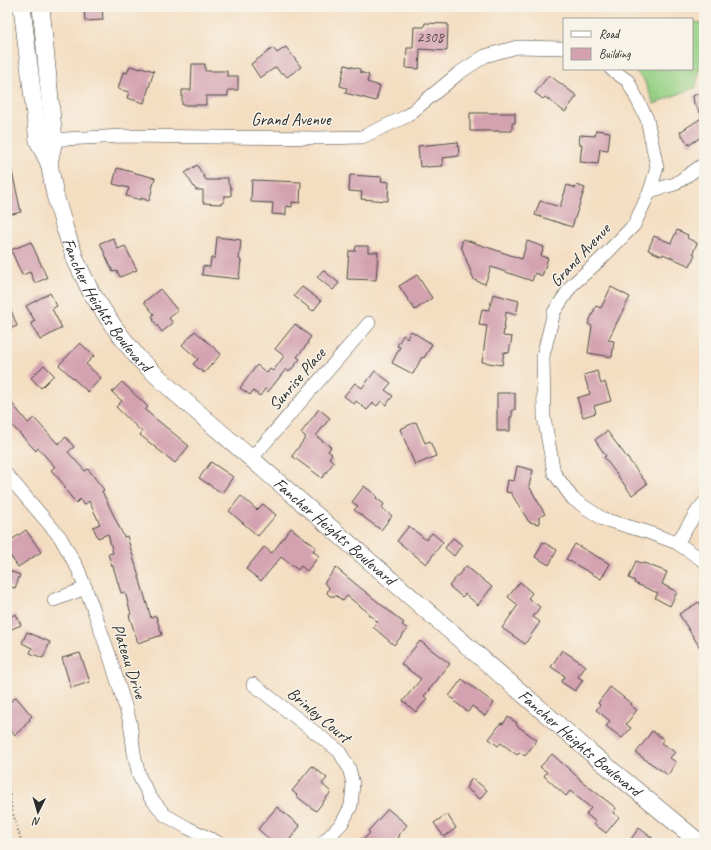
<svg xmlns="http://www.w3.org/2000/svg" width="711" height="850" viewBox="0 0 711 850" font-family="Caveat,sans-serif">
  <rect width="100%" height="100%" fill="#f7f3e8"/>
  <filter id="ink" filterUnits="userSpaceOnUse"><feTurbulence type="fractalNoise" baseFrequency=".025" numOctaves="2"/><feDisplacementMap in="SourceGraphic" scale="8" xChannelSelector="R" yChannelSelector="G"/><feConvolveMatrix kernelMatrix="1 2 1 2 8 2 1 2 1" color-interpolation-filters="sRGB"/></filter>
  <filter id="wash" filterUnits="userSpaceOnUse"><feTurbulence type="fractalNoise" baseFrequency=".012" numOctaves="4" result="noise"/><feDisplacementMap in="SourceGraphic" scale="16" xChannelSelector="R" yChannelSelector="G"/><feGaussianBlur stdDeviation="0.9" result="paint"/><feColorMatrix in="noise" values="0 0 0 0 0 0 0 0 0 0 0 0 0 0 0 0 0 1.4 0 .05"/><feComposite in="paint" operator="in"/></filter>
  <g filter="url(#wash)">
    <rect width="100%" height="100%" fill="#f4dec2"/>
    <polygon fill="#95d084" stroke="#607e58" points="692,22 704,23 704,41 696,87 654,104 644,80 633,69 692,69"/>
    <g id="blocks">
      <g fill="#d3a1b0">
        <polygon points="84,7 102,7 103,20 85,21"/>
        <polygon points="425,23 448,24 447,51 420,49 419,69 406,68 407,48 413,48 414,27 424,27"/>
        <polygon points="286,47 301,67 287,77 283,72 281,74 276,67 260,78 251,64 273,48 277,53"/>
        <polygon points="192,64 205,64 205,71 227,71 227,76 238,76 238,90 228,90 228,96 206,96 206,105 182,105 182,90 191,90"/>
        <polygon points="345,65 360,69 360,72 369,75 367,82 380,86 376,101 345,93 347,88 340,86"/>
        <polygon points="130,66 141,69 141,67 154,71 144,103 127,98 129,92 118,89 123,72 127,73"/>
        <polygon points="549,75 577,96 565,112 545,97 543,99 535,93"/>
        <polygon points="704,93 704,135 689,145 680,132 703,117 694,103 693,96 697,94"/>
        <polygon points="470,113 515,113 515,123 512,123 512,131 470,131"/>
        <polygon points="596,130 610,132 608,150 600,149 598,164 580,162 582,144 579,144 580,135 595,136"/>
        <polygon points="458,142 459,156 442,158 443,166 427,167 427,166 420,167 418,146"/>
        <polygon points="197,165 206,180 217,180 221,178 228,178 228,183 231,188 231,196 224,196 224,202 220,204 203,203 203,190 196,190 185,173"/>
        <polygon points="7,167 11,167 21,212 7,215"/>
        <polygon points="117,168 155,178 149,201 141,198 141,200 126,196 129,188 113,184"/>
        <polygon points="350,175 382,177 381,181 389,182 388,201 361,199 362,192 349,191"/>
        <polygon points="252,180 301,182 300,203 292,202 292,207 286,206 286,215 272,214 273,203 251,202"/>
        <polygon points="567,185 576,188 577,185 585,188 572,227 535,215 540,201 560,207"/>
        <polygon points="677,230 688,235 687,238 697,243 693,253 695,254 690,266 663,254 662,256 648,250 654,236 671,243"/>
        <polygon points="217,237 241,240 239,259 241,260 239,279 202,275 203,266 210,267 211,258 215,258"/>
        <polygon points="113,238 118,249 125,246 137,270 120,277 117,271 113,272 100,243"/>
        <polygon points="463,239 522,259 527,241 544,247 541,256 548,258 542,276 535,273 532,281 491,267 485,284 474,280 461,246"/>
        <polygon points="31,242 47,278 35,283 30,272 22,275 11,250"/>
        <polygon points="356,246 368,246 368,252 378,252 376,280 347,279 349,251 355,251"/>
        <polygon points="323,270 339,283 333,290 317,277"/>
        <polygon points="417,275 432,298 415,310 399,286"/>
        <polygon points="302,287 321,301 313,311 294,296"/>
        <polygon points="611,287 630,297 608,340 614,341 612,357 588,353 592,326 588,324 596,306 601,308"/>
        <polygon points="160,289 178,311 169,318 173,323 162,332 153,320 154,319 152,316 154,314 144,302"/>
        <polygon points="50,293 57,306 52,309 62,328 40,340 31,323 35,321 26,306"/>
        <polygon points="493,294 519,301 516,315 506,312 503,336 512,337 509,353 504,352 502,365 482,362 487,326 479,325 482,309 489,310"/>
        <polygon points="7,302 8,302 17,326 7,330"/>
        <polygon points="295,324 311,337 307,342 308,343 297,357 300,359 289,372 286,369 268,392 265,389 260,396 253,391 250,395 240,388 257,365 267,373 270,369 273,371 284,356 275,349"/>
        <polygon points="195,331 221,354 204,373 193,364 198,359 182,345"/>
        <polygon points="411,331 432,344 424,358 422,357 413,374 392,363 400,347 397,346 403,335 407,338"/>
        <polygon points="80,343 94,356 86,364 101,378 88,392 59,365"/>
        <polygon points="44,365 54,375 41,388 31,378"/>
        <polygon points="375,371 391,383 385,390 393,396 386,405 381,401 377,406 373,403 367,410 356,401 354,404 344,396 355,383 362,388"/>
        <polygon points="597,371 601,384 605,382 611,401 594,406 596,413 583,417 577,398 590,394 584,375"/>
        <polygon points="122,382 148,407 145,410 189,446 175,463 140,435 142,432 116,407 122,401 112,392"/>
        <polygon points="497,393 515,393 515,410 512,410 512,417 510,417 510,431 497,431"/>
        <polygon points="7,397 28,423 34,418 58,444 66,437 74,447 68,452 85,471 88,469 104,490 102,491 124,537 127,536 151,618 156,616 162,635 138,643 129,615 131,614 125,592 121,593 113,566 112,566 108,554 113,553 108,534 98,538 93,527 100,524 89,501 84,505 80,499 76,503 64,488 66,487 51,470 55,467 38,448 36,451 7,420"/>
        <polygon points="319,409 330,418 316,436 331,447 328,451 332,454 329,458 334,462 322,478 292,456 306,437 301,433"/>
        <polygon points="416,422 425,443 430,441 436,456 415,465 400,429"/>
        <polygon points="607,431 647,484 632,495 604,457 606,456 595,440"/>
        <polygon points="211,462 233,477 222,493 199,478"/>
        <polygon points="517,466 533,470 529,486 545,514 539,517 539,524 529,522 511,493 506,492 508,480 514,481"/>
        <polygon points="364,486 377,496 376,498 384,504 382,508 392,516 381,530 354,510 358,506 352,502"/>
        <polygon points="241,496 257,510 263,504 276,515 258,536 229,511"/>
        <polygon points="409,526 426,540 432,533 443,542 426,564 397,541"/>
        <polygon points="291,528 316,547 313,551 319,556 307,571 301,566 298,570 281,557 261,581 246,569 264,547 272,553"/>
        <polygon points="26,530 41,552 18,567 7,551 7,543"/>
        <polygon points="453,538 462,545 454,556 445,548"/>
        <polygon points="543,542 557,550 549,565 535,557"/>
        <polygon points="575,544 610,564 601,579 566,559"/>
        <polygon points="636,561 644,564 644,563 667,572 662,584 677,592 670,606 655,598 658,593 634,583 635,581 629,578"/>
        <polygon points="466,566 492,587 478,605 465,594 462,597 449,586"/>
        <polygon points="336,568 404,623 402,625 408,629 394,645 373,627 378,622 368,614 369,613 347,596 343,601 337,596 330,596 327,593 329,587 324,583"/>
        <polygon points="7,570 20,575 15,588 7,586"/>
        <polygon points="520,582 532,593 528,598 540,607 533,617 540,622 525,644 502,628 518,605 508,597"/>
        <polygon points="699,602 704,610 704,654 679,614"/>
        <polygon points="16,614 21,625 7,631 7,618"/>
        <polygon points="27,632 50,642 43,658 30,653 32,648 22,643"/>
        <polygon points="420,641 450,664 424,696 427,699 416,712 403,701 421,679 401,664"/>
        <polygon points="562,650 586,666 578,677 583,680 575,691 561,682 565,676 551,667"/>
        <polygon points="80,653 90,682 71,688 62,658"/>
        <polygon points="462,679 494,703 485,716 472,706 468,712 454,701 455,700 449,696"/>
        <polygon points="610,687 632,704 631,706 637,710 626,724 631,728 622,738 606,726 610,721 596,710 600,705 598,703"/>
        <polygon points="16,697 32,716 29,719 30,720 25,724 26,725 15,735 7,726 7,704"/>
        <polygon points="508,717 517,723 516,725 537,740 525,756 520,752 517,755 501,743 498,746 489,739 501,723 503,724"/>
        <polygon points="652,731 664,739 661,743 675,752 670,758 676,762 668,775 636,753"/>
        <polygon points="552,754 580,779 580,780 616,808 613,813 619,817 606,833 594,824 596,822 586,814 591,808 570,791 566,796 544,776 547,772 540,767"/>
        <polygon points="312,766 327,778 322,784 331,792 316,811 296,796 297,795 292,791"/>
        <polygon points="472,778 487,790 480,799 466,788"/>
        <polygon points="277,807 300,826 287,843 273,843 258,829"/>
        <polygon points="388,809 407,825 399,835 400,836 393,843 360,843 370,833 368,831"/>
        <polygon points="447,814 456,828 444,837 434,823"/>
        <polygon points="639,828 659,843 628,843"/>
      </g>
    </g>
  </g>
  <g filter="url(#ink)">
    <use href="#blocks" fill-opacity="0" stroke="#494642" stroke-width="1"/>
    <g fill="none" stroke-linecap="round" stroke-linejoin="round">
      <g stroke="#494642" stroke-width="14">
        <g id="minor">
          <polyline points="611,69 628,81 647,119 657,167 650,191 634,225 601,259 572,285 554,312 543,356 544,417 554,473 573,499 603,519 647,532 677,543 704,561"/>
          <polyline points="46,140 123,136 318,138 362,137 407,116 459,73 485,56 517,47 564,48"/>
          <polyline points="650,191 675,184 704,164"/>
          <polyline points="251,459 369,323"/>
          <polyline points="7,475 60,537 78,569 93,608 110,657 130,722 134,753 139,776 150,797 165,815 188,828 219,843"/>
          <polyline points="677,543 698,510 704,503"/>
          <polyline points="54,600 86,588"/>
          <polyline points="253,684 339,751 349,768 353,784 351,806 342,823 323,843"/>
        </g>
      </g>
      <g stroke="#494642" stroke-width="18">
        <g id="tertiary">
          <path id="s1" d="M22,7L38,141L49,163L55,195L65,229L76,261L91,292L114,327L138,358L172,390L591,753L700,843"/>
          <polyline points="41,7 54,140 49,163"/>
        </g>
      </g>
      <polyline stroke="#494642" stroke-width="2" stroke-dasharray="1 3" stroke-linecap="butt" points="7,775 12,811 22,843"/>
      <use href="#minor" stroke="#fff" stroke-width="13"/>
      <use href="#tertiary" stroke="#fff" stroke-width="17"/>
    </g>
  </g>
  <g text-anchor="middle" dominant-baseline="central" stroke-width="3" stroke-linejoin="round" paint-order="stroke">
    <g font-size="15" fill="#55484c">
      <text x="430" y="37">2308</text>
    </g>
    <g font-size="17" fill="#2b2b2b" stroke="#f7f3e8">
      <text x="291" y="119">Grand Avenue</text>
      <text transform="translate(580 255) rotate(-47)">Grand Avenue</text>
      <text stroke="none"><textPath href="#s1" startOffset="315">Fancher Heights Boulevard</textPath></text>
      <text transform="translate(297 379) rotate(-49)">Sunrise Place</text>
      <text stroke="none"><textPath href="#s1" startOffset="639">Fancher Heights Boulevard</textPath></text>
      <text transform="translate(129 661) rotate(72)">Plateau Drive</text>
      <text transform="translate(319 715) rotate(40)">Brinley Court</text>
      <text stroke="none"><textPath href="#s1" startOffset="963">Fancher Heights Boulevard</textPath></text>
    </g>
  </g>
  <rect width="711" height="850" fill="none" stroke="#f7f3e8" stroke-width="24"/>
  <rect x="563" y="18" width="130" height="52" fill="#f7f3e8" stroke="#a5a39c"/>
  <rect x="571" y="31" width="20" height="6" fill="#ffffff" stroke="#a5a39c"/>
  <text x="599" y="38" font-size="12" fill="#2b2b2b">Road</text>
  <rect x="571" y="48" width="20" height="12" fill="#d3a1b0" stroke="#a5a39c"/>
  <text x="599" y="58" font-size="12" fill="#2b2b2b">Building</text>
  <g transform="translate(38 812) rotate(185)" stroke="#f7f3e8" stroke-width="3" paint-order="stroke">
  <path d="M0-3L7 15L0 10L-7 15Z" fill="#2b2b2b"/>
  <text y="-6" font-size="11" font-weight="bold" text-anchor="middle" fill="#2b2b2b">N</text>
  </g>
</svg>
